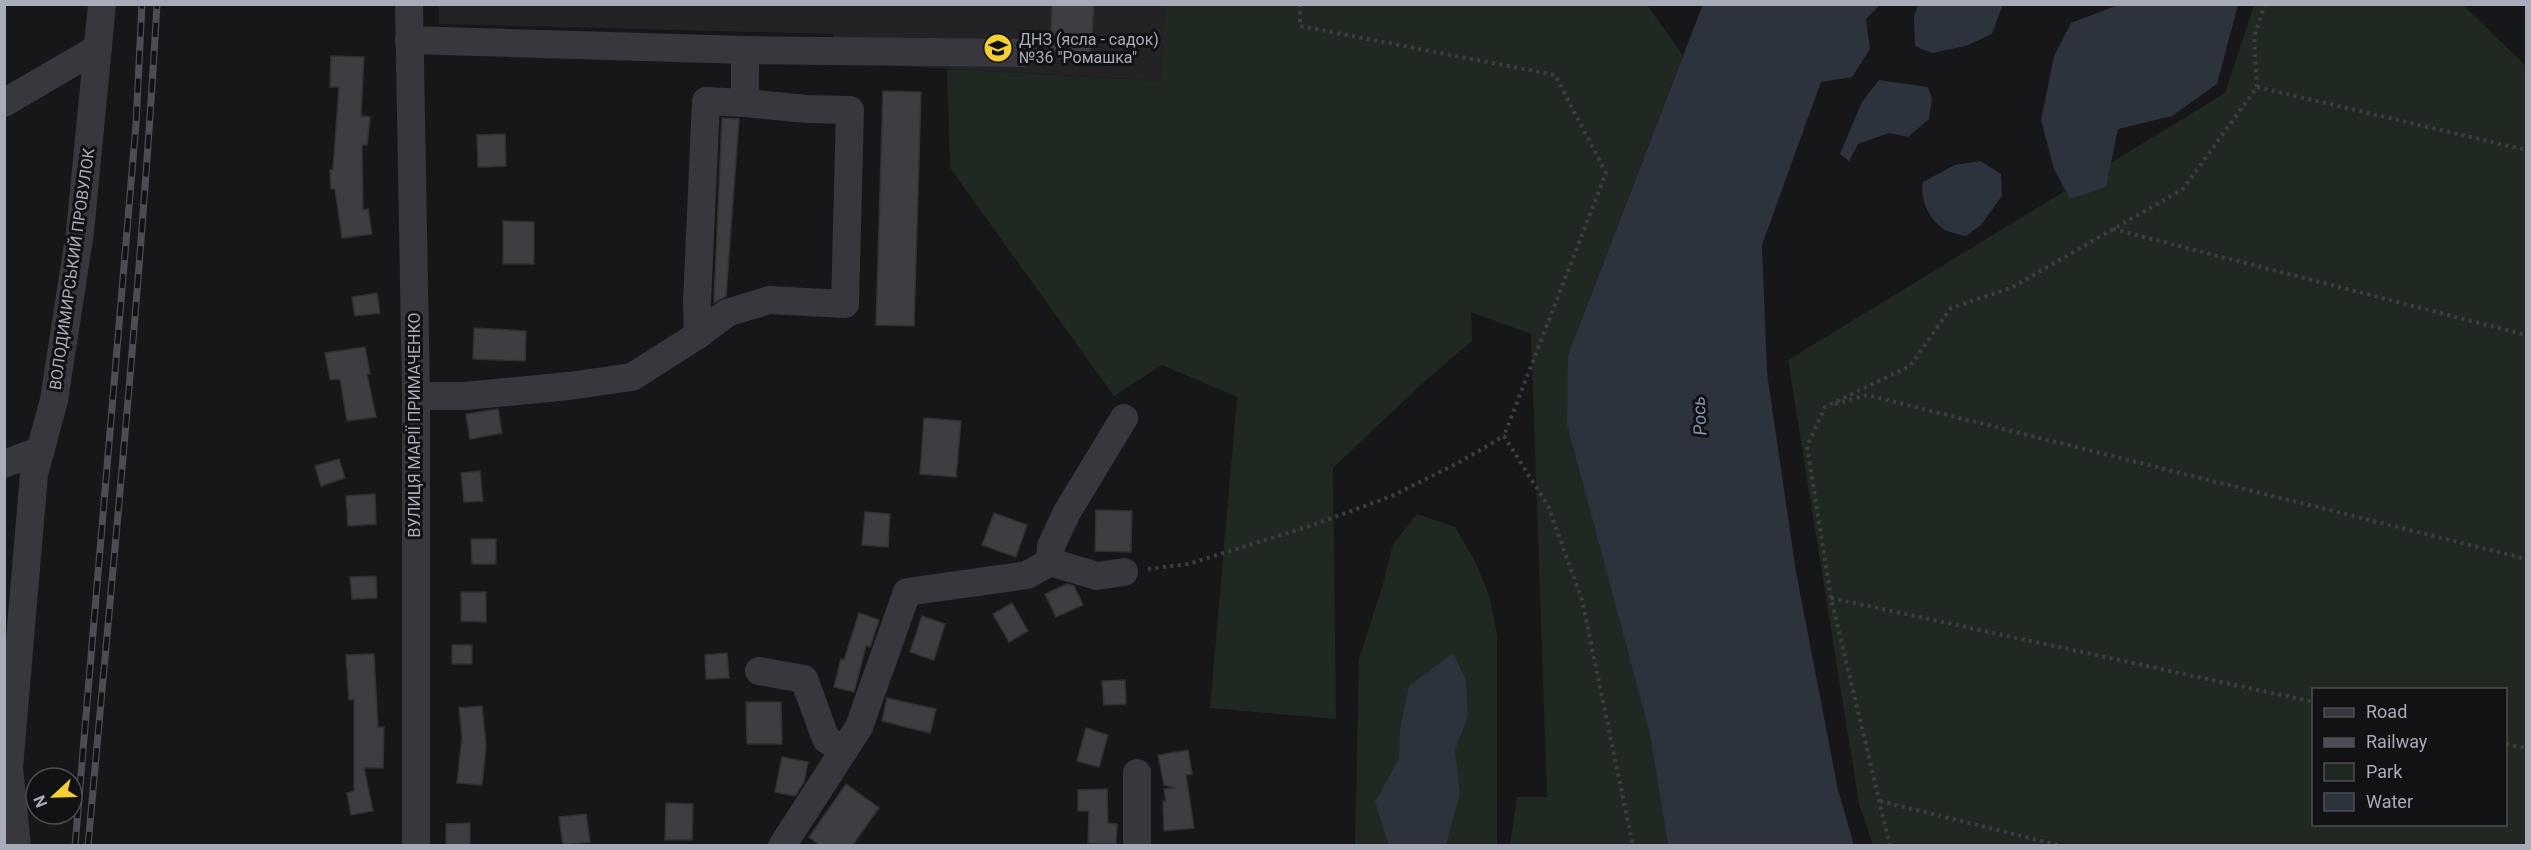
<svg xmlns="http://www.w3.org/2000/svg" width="2531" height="850" viewBox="0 0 2531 850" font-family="Roboto,sans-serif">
  <rect width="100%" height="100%" fill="#171618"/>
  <polygon fill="#232225" points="439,4 1165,5 1162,81 834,62 833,34 439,24"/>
  <g fill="#202822" fill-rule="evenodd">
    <polygon points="1165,5 1647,5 1683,55 1568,355 1649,730 1668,845 1510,845 1517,797 1547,797 1531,334 1471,312 1472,341 1427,379 1333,468 1336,719 1210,708 1237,397 1162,365 1114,396 950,168 947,69 1161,81"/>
    <path d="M2254,5H2463L2526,66V845H1873L1859,804L1788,360L2225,93ZM2314,690H2506V824H2314Z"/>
    <polygon points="1417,514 1455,527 1475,561 1490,598 1497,635 1497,845 1355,846 1359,659 1383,584 1393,544"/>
  </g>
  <g fill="#2c333c">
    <polygon points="1703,4 1880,5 1866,19 1870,49 1852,77 1821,82 1762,245 1767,373 1796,572 1838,790 1854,845 1668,845 1649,730 1567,424 1568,355"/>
    <polygon points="2003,4 1992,34 1966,46 1932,53 1915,46 1914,17 1918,5"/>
    <polygon points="2118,5 2238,5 2217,84 2172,116 2118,129 2106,187 2070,199 2054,169 2041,120 2054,56 2071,23"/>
    <polygon points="1879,80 1928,87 1932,99 1929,119 1908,137 1889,133 1858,144 1849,161 1840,154 1862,102"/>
    <path d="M1981,161L2001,174L2002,196L1981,225L1966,236C1960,235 1953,233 1947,231C1930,222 1919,199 1923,182L1955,165Z"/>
    <polygon points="1453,653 1466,680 1468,716 1455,750 1460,794 1446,845 1389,845 1375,802 1399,759 1400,730 1409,686"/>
  </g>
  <g fill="#3e3e42" stroke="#313034" stroke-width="1.5">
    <polygon points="1052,4 1094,4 1091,53 1050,51"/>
    <polygon points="331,56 364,57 361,116 370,117 367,145 362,145 363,210 368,209 372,234 342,238 335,189 331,189 330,170 333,170 339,87 330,87"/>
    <polygon points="883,91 921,92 914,326 876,325"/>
    <polygon points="722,118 739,119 726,296 714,303"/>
    <polygon points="505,134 506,166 478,167 477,135"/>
    <polygon points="503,221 534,222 534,264 503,264"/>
    <polygon points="377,293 380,313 355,316 352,297"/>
    <polygon points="474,328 526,331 525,361 473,359"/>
    <polygon points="365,347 370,374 367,374 376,417 347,421 340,379 330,380 325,353"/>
    <polygon points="498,409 502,433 470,439 466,414"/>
    <polygon points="924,418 961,421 956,477 920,474"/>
    <polygon points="339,459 345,478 321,486 315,466"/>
    <polygon points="480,471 483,501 464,502 461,473"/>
    <polygon points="375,494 376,524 348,526 346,496"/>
    <polygon points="1096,510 1132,511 1131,552 1095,551"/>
    <polygon points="865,512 890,514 888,547 862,545"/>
    <polygon points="994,513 1027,525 1016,557 982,545"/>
    <polygon points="471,539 496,539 496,564 472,564"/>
    <polygon points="376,576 377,598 352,599 350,577"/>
    <polygon points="1067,584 1074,586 1083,605 1056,617 1045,594"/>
    <polygon points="461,592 486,592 486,622 461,621"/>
    <polygon points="1012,603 1028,631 1009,642 993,614"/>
    <polygon points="859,613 879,620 870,647 866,646 854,692 834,687 841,659 844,660"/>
    <polygon points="922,616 945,624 934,660 910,652"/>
    <rect x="452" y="645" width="20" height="19"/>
    <polygon points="727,653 729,678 706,679 705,655"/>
    <polygon points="374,654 378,727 384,727 383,768 364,768 373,811 351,815 347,793 354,791 354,699 349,700 346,655"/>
    <polygon points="1125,680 1126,704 1104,705 1102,681"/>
    <polygon points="887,698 936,709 930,733 882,721"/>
    <polygon points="746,702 781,702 782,744 747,744"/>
    <polygon points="482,706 486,746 482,785 457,783 462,737 459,708"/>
    <polygon points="1086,728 1108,735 1099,767 1077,761"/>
    <polygon points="1188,750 1192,774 1186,775 1194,828 1164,831 1163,801 1166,801 1164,789 1175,788 1164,785 1158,755"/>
    <polygon points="782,757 808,762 804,782 795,796 775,792"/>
    <polygon points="846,784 879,808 852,846 821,846 809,837"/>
    <polygon points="1107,789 1108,823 1117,824 1116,844 1088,843 1089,811 1078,811 1078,790"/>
    <polygon points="666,803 693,804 692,840 665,840"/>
    <polygon points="586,814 590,842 563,845 559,817"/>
    <polygon points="470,823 470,846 446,846 446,824"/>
  </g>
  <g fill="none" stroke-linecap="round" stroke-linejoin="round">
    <g stroke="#3d3e44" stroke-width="4" stroke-dasharray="3 4.5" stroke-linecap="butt">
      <polyline points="1300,4 1300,26 1555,75 1606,173 1504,436"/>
      <polyline points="2257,87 2254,37 2265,4"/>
      <polyline points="2113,229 2526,335"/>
      <polyline points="1835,404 1867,395 2526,559"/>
      <polyline points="1148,569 1188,564 1310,526 1392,496 1458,463 1504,436 1548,506 1582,600 1633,846"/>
      <polyline points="1831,598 2314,702"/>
      <polyline points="2506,744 2526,748"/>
      <polyline points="1880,801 2062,846"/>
      <polyline points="1890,846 1831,598 1807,446 1825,407 1910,366 1951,308 2011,288 2183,189 2257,87 2526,150"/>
    </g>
    <g stroke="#37373d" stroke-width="28">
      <polyline points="409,4 416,396 416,846"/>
      <polyline points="409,40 745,50 1023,53"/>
      <polyline points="4,103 98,48"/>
      <polyline points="698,335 697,302 706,101 745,103"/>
      <polyline points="416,396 465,396 569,386 632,377 698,335 727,313 769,300 845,304 850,110 806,109 745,103 745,50"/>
      <polyline points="4,464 41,450"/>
      <polyline points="1050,562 1051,546 1067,512 1124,418"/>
      <polyline points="759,671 804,679 826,739 844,751"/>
      <polyline points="17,846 9,768 34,474 54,400 80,232 102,4"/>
      <polyline points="782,846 859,727 907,592 1027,575 1050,562 1097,576 1124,572"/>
      <polyline points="1137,846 1137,773"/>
    </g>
    <g stroke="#4c4d54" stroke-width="7">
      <g id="rail">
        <polyline points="75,846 136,124 142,4"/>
        <path d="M88,846C113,565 141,285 157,4"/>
      </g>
    </g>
    <use href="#rail" stroke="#121113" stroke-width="4.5" stroke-dasharray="14" stroke-linecap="butt"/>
  </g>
  <defs>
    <g id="school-disc" transform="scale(1.5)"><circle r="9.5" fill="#f2cf35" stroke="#121113"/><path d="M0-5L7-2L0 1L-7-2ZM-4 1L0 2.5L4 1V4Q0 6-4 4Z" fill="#111"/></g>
  </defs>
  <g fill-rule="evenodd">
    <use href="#school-disc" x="998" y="48"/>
  </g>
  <g text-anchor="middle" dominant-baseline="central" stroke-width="6" stroke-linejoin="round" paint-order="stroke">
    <g font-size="16" fill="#a8abb8" stroke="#121113" text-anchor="start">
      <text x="1019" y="39">ДНЗ (ясла - садок)<tspan x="1019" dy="18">№36 "Ромашка"</tspan></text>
    </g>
    <g font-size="16" fill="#a8abb8" stroke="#121113">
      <text transform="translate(72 269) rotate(-82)">ВОЛОДИМИРСЬКИЙ ПРОВУЛОК</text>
      <text transform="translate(414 425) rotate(-90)">ВУЛИЦЯ МАРІЇ ПРИМАЧЕНКО</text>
    </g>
    <g font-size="18" font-style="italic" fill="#7f93b3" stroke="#121113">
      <text transform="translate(1699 416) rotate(-93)">Рось</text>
    </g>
  </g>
  <rect width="2531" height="850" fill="none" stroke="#a8abb8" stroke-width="12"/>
  <rect x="2312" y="688" width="195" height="138" fill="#121113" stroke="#4e4f55" stroke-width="1.5"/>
  <rect x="2324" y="708" width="30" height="9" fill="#37373d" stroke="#4e4f55" stroke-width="1.5"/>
  <text x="2366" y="718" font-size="18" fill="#a8abb8">Road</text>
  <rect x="2324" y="738" width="30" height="9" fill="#4c4d54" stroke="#4e4f55" stroke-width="1.5"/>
  <text x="2366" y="748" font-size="18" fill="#a8abb8">Railway</text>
  <rect x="2324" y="763" width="30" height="18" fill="#202822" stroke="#4e4f55" stroke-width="1.5"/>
  <text x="2366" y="778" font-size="18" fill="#a8abb8">Park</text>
  <rect x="2324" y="793" width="30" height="18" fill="#2c333c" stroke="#4e4f55" stroke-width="1.5"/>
  <text x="2366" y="808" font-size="18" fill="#a8abb8">Water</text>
  <g transform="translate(54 796) rotate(248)"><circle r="28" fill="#121113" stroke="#4e4f55" stroke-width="1.5"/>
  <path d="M0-4.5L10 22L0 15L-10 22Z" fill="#f2cf35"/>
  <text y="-9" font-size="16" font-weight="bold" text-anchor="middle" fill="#a8abb8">N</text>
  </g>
</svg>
